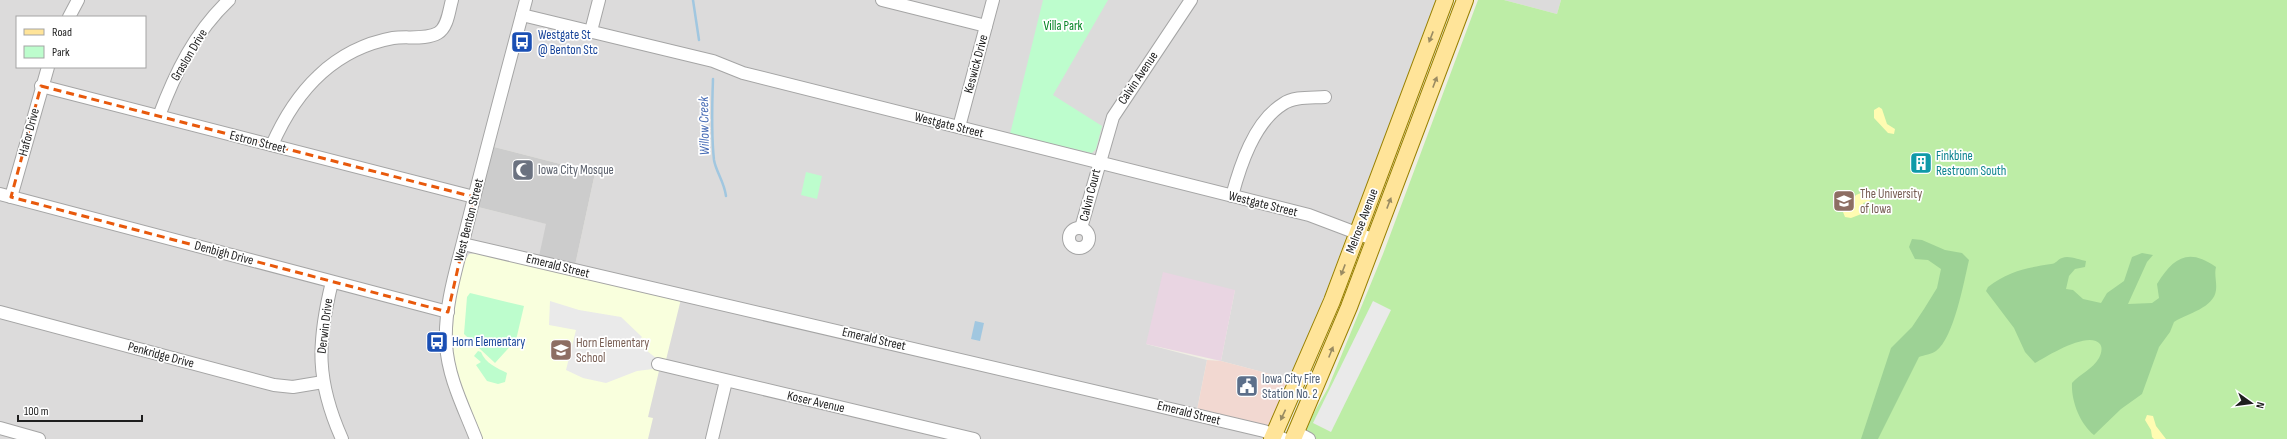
<svg xmlns="http://www.w3.org/2000/svg" width="2287" height="439" viewBox="0 0 2287 439" font-family="'Sofia Sans Condensed',sans-serif">
  <rect width="100%" height="100%" fill="#f0eee3"/>
  <g fill="#dcdbdb" fill-rule="evenodd">
    <path d="M0,0H519L444,293L440,331L441,353L448,388L469,439H0ZM17,17H145V67H17Z"/>
    <polygon points="532,0 1440,0 1347,235 1293,380 1221,361 1235,290 1146,344 1207,360 1196,415 1266,432 1265,439 483,439 469,410 462,271 478,207 547,224 574,270 595,173 494,147"/>
    <polygon points="1504,0 1561,0 1557,14"/>
  </g>
  <polygon fill="#f2d8d1" points="1207,360 1221,361 1293,380 1269,433 1196,415"/>
  <polygon fill="#e9d5e2" points="1163,272 1235,290 1221,361 1146,344"/>
  <polygon fill="#f9ffdd" points="477,253 681,299 663,372 659,371 648,417 653,418 648,439 483,439 457,375 452,342 455,301 465,260 469,254"/>
  <polygon fill="#ccc" points="494,147 595,173 574,270 538,261 546,224 478,207"/>
  <polygon fill="#bdeda6" points="1478,0 1504,0 1557,14 1561,0 2287,0 2287,439 1299,439 1328,388 1383,254"/>
  <g fill="#9dd295">
    <path d="M1912,239L1922,240L1945,250L1962,253L1969,260C1964,281 1954,338 1936,351C1932,354 1924,355 1919,357L1878,439H1861L1891,348L1912,327L1924,309L1937,288L1941,269L1928,260L1915,259L1909,247Z"/>
    <path d="M2142,253L2153,255L2147,262L2128,304L2152,303L2159,298L2157,284C2173,258 2188,247 2216,267C2214,275 2217,282 2216,290C2214,308 2188,313 2174,322L2170,332L2159,347L2142,394L2121,409L2094,435C2080,424 2071,401 2072,383C2080,374 2093,369 2099,358C2101,354 2103,348 2100,344C2089,330 2047,356 2035,363L2025,352L2014,328L1986,291L1988,287C2009,271 2026,268 2051,264C2056,264 2058,259 2062,258C2069,255 2079,260 2086,261L2085,267L2075,269L2069,276L2066,289L2073,290L2083,299L2101,303L2107,293L2124,281L2132,257Z"/>
  </g>
  <g fill="#fffcb2">
    <polygon points="1879,107 1882,109 1887,124 1895,129 1894,134 1888,133 1874,118 1874,110"/>
    <path d="M1866,191H1870L1873,195L1870,201L1863,203L1865,209L1864,213L1851,218L1845,217L1843,212C1846,203 1852,202 1856,195Z"/>
    <polygon points="2147,415 2153,416 2156,426 2166,439 2154,439 2152,437 2151,430 2145,420"/>
  </g>
  <g fill="#bdfdcd">
    <polygon points="1043,0 1108,0 1053,95 1102,126 1096,149 1092,153 1010,134"/>
    <polygon points="806,172 822,176 817,199 801,195"/>
    <polygon points="470,293 524,306 516,340 495,363 464,334 467,297"/>
    <path d="M478,351L481,352C485,363 497,368 507,373L505,382L498,384L487,381L476,365L481,362L474,356Z"/>
  </g>
  <g fill="#eaeaea">
    <polygon points="550,301 579,310 621,317 642,337 637,343 656,358 653,369 637,371 606,383 583,378 566,370 576,330 549,325"/>
    <polygon points="1373,301 1391,310 1331,432 1313,423"/>
  </g>
  <polygon fill="#a1c7e0" points="975,321 984,323 980,341 971,339"/>
  <g fill="none" stroke-linecap="round" stroke-linejoin="round">
    <g stroke="#a1c7e0" stroke-width="2.5">
      <polyline points="693,0 699,40"/>
      <path d="M713,79C712,106 711,133 714,160C716,172 724,181 726,196"/>
    </g>
    <g stroke="#a5a5a5" stroke-width="14">
      <g id="minor">
        <polyline points="882,0 986,26"/>
        <polyline points="522,15 713,61 743,73 1309,215 1375,240"/>
        <polyline points="69,17 78,0"/>
        <polyline points="591,31 599,0"/>
        <polyline points="41,86 474,197"/>
        <path d="M159,116C175,73 195,32 229,0"/>
        <polyline points="959,127 993,0"/>
        <path d="M272,145C295,92 333,49 393,38C406,36 426,40 438,33C448,27 449,10 452,0"/>
        <polyline points="0,194 448,312"/>
        <path d="M1232,196C1240,166 1254,122 1283,104C1294,96 1312,98 1325,97"/>
        <polyline points="11,197 48,67"/>
        <polyline points="1081,228 1113,117 1191,0"/>
        <circle cx="1079" cy="238" r="10"/>
        <polyline points="463,244 1158,406 1264,431 1284,439"/>
        <path d="M332,282C317,343 316,381 342,439"/>
        <polyline points="0,312 274,385 293,387 323,382"/>
        <polyline points="658,364 974,439"/>
        <polyline points="0,428 39,439"/>
        <polyline points="1296,432 1309,439"/>
        <path d="M476,439C464,408 448,378 446,344C444,304 458,264 467,226C486,150 506,75 526,0"/>
        <polyline points="712,439 726,381"/>
      </g>
    </g>
    <g stroke="#988000" stroke-width="18">
      <g id="major">
        <polyline points="1272,439 1332,301 1445,0"/>
        <polyline points="1293,439 1349,307 1465,0"/>
      </g>
    </g>
    <use href="#minor" stroke="#fff" stroke-width="12"/>
    <use href="#major" stroke="#ffe499" stroke-width="16"/>
  </g>
  <defs><path id="oneway-solid" d="M-6-.8H1V-3.2L6.5 0L1 3.2V.8H-6Z"/></defs>
  <g fill="#9a8b62">
    <use href="#oneway-solid" transform="translate(1431 37) rotate(111)"/>
    <use href="#oneway-solid" transform="translate(1435 82) rotate(-69)"/>
    <use href="#oneway-solid" transform="translate(1389 203) rotate(-69)"/>
    <use href="#oneway-solid" transform="translate(1343 270) rotate(111)"/>
    <use href="#oneway-solid" transform="translate(1331 352) rotate(-68)"/>
    <use href="#oneway-solid" transform="translate(1283 415) rotate(115)"/>
  </g>
  <path fill="none" stroke="#e8590c" stroke-width="3" stroke-dasharray="8 5" stroke-linejoin="round" d="M41,86L474,197L448,312L11,197Z"/>
  <defs>
    <g id="bus-square" transform="scale(1.15)"><rect x="-9" y="-9" width="18" height="18" rx="4" fill="#1a4fb4" stroke="#fff"/><path d="M-5-6H5V4H4V6H2V4H-2V6H-4V4H-5ZM-3.5-4V0h7V-4ZM-3.5 1.2v1.5H-2V1.2ZM2 1.2v1.5H3.5V1.2Z" fill="#fff"/></g>
    <g id="building-square" transform="scale(1.15)"><rect x="-9" y="-9" width="18" height="18" rx="4" fill="#0f9aa8" stroke="#fff"/><path d="M-4-6H4V6H1V3H-1V6H-4ZM-2.5-4.3h1.7v1.8h-1.7ZM.8-4.3h1.7v1.8H.8ZM-2.5-1h1.7V.8h-1.7ZM.8-1h1.7V.8H.8Z" fill="#fff"/></g>
    <g id="mosque-square" transform="scale(1.15)"><rect x="-9" y="-9" width="18" height="18" rx="4" fill="#6b7280" stroke="#fff"/><path d="M3.5-4.9A6 6 0 1 0 3.5 4.9A5 5 0 1 1 3.5-4.9Z" fill="#fff"/></g>
    <g id="university-square" transform="scale(1.15)"><rect x="-9" y="-9" width="18" height="18" rx="4" fill="#8d6e63" stroke="#fff"/><path d="M0-5L7-2L0 1L-7-2ZM-4 1L0 2.5L4 1V4Q0 6-4 4Z" fill="#fff"/></g>
    <g id="school-square" transform="scale(1.15)"><rect x="-9" y="-9" width="18" height="18" rx="4" fill="#8d6e63" stroke="#fff"/><path d="M0-5L7-2L0 1L-7-2ZM-4 1L0 2.5L4 1V4Q0 6-4 4Z" fill="#fff"/></g>
    <g id="civic-square" transform="scale(1.15)"><rect x="-9" y="-9" width="18" height="18" rx="4" fill="#5c6f8a" stroke="#fff"/><path d="M-.6-6.5H3V-4.5H.6V-3L4-1V1h2V6H-6V1h2V-1L-.6-3ZM-1.2 2.5V6h2.4V2.5Z" fill="#fff"/></g>
  </defs>
  <g fill-rule="evenodd">
    <use href="#bus-square" x="522" y="42"/>
    <use href="#building-square" x="1921" y="163"/>
    <use href="#mosque-square" x="523" y="170"/>
    <use href="#university-square" x="1844" y="201"/>
    <use href="#bus-square" x="437" y="342"/>
    <use href="#school-square" x="561" y="350"/>
    <use href="#civic-square" x="1247" y="386"/>
  </g>
  <g text-anchor="middle" dominant-baseline="central" stroke-width="3.5" stroke-linejoin="round" paint-order="stroke">
    <g font-size="13" fill="#058425" stroke="#fff">
      <text x="1063" y="26">Villa Park</text>
    </g>
    <g font-size="13" fill="#164399" stroke="#fff" text-anchor="start">
      <text x="538" y="35">Westgate St<tspan x="538" dy="15">@ Benton Stc</tspan></text>
      <text x="452" y="342">Horn Elementary</text>
    </g>
    <g font-size="13" fill="#1e1e1e" stroke="#fff">
      <text transform="translate(189 55) rotate(-59)">Graslon Drive</text>
      <text transform="translate(976 64) rotate(-75)">Keswick Drive</text>
      <text transform="translate(1138 78) rotate(-56)">Calvin Avenue</text>
      <text transform="translate(949 125) rotate(14)">Westgate Street</text>
      <text transform="translate(29 132) rotate(-75)">Hafor Drive</text>
      <text transform="translate(258 142) rotate(14)">Estron Street</text>
      <text transform="translate(1090 195) rotate(-76)">Calvin Court</text>
      <text transform="translate(1263 204) rotate(14)">Westgate Street</text>
      <text transform="translate(469 220) rotate(-76)">West Benton Street</text>
      <text transform="translate(1362 221) rotate(-69)">Melrose Avenue</text>
      <text transform="translate(224 253) rotate(15)">Denbigh Drive</text>
      <text transform="translate(558 266) rotate(14)">Emerald Street</text>
      <text transform="translate(325 326) rotate(-83)">Derwin Drive</text>
      <text transform="translate(874 339) rotate(13)">Emerald Street</text>
      <text transform="translate(161 355) rotate(15)">Penkridge Drive</text>
      <text transform="translate(816 402) rotate(13)">Koser Avenue</text>
      <text transform="translate(1189 413) rotate(14)">Emerald Street</text>
    </g>
    <g font-size="13" fill="#0d838f" stroke="#fff" text-anchor="start">
      <text x="1936" y="156">Finkbine<tspan x="1936" dy="15">Restroom South</tspan></text>
    </g>
    <g font-size="13" fill="#5b616d" stroke="#fff" text-anchor="start">
      <text x="538" y="170">Iowa City Mosque</text>
    </g>
    <g font-size="13" fill="#785e54" stroke="#fff" text-anchor="start">
      <text x="1860" y="194">The University<tspan x="1860" dy="15">of Iowa</tspan></text>
      <text x="576" y="343">Horn Elementary<tspan x="576" dy="15">School</tspan></text>
    </g>
    <g font-size="13" fill="#4e5e75" stroke="#fff" text-anchor="start">
      <text x="1262" y="379">Iowa City Fire<tspan x="1262" dy="15">Station No. 2</tspan></text>
    </g>
    <g font-size="14" font-style="italic" fill="#4469b4" stroke="#fff">
      <text transform="translate(704 126) rotate(-91)">Willow Creek</text>
    </g>
  </g>
  <rect x="16" y="16" width="130" height="52" fill="#ffffff" stroke="#a5a5a5"/>
  <rect x="24" y="29" width="20" height="6" fill="#ffe499" stroke="#a5a5a5"/>
  <text x="52" y="36" font-size="12" fill="#1e1e1e">Road</text>
  <rect x="24" y="46" width="20" height="12" fill="#bdfdcd" stroke="#a5a5a5"/>
  <text x="52" y="56" font-size="12" fill="#1e1e1e">Park</text>
  <g transform="translate(2251 403) rotate(104)" stroke="#ffffff" stroke-width="3" paint-order="stroke">
  <path d="M0-3L7 15L0 10L-7 15Z" fill="#1e1e1e"/>
  <text y="-6" font-size="11" font-weight="bold" text-anchor="middle" fill="#1e1e1e">N</text>
  </g>
  <path d="M18 415v6h124v-6" fill="none" stroke="#1e1e1e" stroke-width="2"/>
  <text x="24" y="415" font-size="12" fill="#1e1e1e" stroke="#ffffff" stroke-width="3" paint-order="stroke">100 m</text>
</svg>
